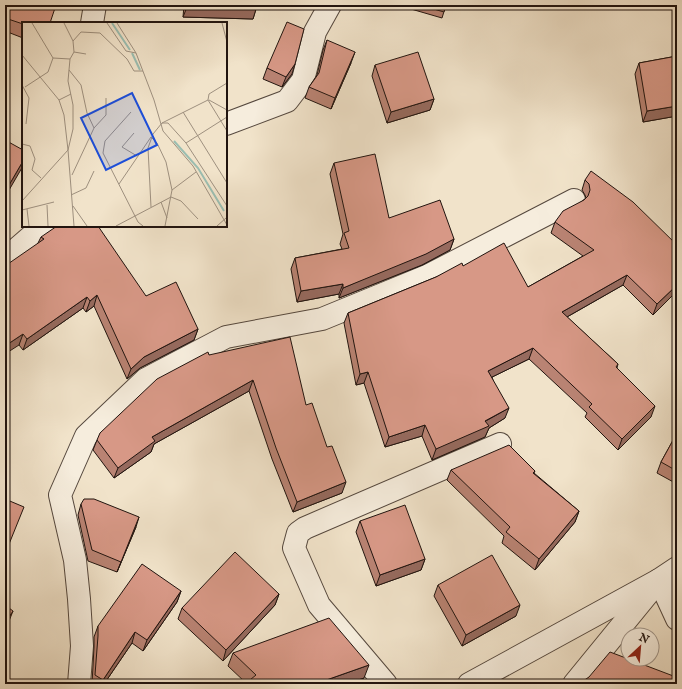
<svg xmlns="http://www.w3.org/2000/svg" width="682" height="689" viewBox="0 0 682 689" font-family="'IM FELL English',serif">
  <rect width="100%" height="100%" fill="#f1e3ca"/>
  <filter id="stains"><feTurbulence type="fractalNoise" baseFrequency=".005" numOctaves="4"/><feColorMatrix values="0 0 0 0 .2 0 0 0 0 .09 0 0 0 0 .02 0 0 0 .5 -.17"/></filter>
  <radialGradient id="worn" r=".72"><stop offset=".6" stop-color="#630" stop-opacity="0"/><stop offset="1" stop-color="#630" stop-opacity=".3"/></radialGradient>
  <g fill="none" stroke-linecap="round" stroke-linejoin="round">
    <g stroke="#55483e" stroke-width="24">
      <g id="minor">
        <polyline points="92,23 95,5"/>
        <polyline points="226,124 287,101 303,80 315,32 330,5"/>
        <polyline points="5,259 43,226"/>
        <polyline points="79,684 82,646 79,599 75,560 60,495 86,436 146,379 226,337 322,319 427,276 574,200"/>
        <polyline points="386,684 319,605 294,548 298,533 305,528 500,444"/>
        <polyline points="469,684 659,580 677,619"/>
        <polyline points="574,684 659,580 677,568"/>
      </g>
    </g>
    <use href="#minor" stroke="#f6eddd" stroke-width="22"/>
  </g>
  <g fill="#b98373" stroke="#21140f">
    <polygon points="5,5 23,23 23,38 5,31"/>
    <polygon points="184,5 257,5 256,9 253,19 183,17"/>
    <polygon points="412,5 446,5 442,18 411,9"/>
    <polygon points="327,40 351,63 331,109 305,98 309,87 317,75 323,50"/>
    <polygon points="677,56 677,116 643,122 635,74 639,63"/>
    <polygon points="375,65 434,99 430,110 387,123 372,76"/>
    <polygon points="267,68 292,74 282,87 263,79"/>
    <polygon points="334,163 389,218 454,239 450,250 422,265 339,298 339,294 297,302 291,269 295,258 342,249 340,244 343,234 330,174"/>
    <polygon points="585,180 677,245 677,291 653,315 623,285 567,317 618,364 617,368 651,417 618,450 585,417 587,413 529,359 492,377 505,418 489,428 485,437 432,460 422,436 385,447 364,383 356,385 344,323 348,313 463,266 528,287 583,256 551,233 555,222 586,198 585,195 582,190"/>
    <polygon points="41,237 146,296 198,329 194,340 140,368 127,379 94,306 86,312 83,308 23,350 19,345 38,243"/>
    <polygon points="209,355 306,405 342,493 293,512 272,459 249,391 154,444 151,452 114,478 93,450 97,440"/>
    <polygon points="677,433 677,484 657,473 661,462"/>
    <polygon points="451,470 535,471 534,473 579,511 575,522 535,570 502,543 504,536 447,480"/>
    <polygon points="81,504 136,527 117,572 88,561 78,515"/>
    <polygon points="360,521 425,559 421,570 376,586 356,532"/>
    <polygon points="677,580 677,589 675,585"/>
    <polygon points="438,585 516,616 462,646 434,596"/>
    <polygon points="181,591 177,602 143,651 132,643 104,684 92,684 94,647 94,637 98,626"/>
    <polygon points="279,594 275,605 223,661 178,619 182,608"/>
    <polygon points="233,653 364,678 346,684 245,684 246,683 228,666"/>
  </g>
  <g fill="#966a5e" stroke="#21140f">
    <polygon points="187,7 256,9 253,19 183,17"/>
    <polygon points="355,52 351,63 331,109 335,98"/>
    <polygon points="295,64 292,74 282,87 286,77"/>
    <polygon points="434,99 430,110 387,123 391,112"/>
    <polygon points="677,106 677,116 643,122 647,111"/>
    <polygon points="23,161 23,166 5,197 5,192"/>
    <polygon points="454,239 450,250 422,265 339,298 343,288"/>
    <polygon points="627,275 623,285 558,322 562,312"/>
    <polygon points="343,284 339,294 297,302 301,291"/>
    <polygon points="677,285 677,291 653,315 657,304"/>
    <polygon points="97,295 94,306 86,312 90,301"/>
    <polygon points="87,297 83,308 23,350 27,339"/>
    <polygon points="198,329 194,340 140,368 127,379 131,369 144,357"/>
    <polygon points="23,334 19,345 5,354 5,346"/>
    <polygon points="533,348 529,359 484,381 488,371"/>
    <polygon points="368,372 364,383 356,385 360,374"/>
    <polygon points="253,380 249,391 154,444 151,452 114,478 118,468 152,437"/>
    <polygon points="655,406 651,417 618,450 622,439"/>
    <polygon points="509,408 505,418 489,428 485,437 432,460 436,449"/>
    <polygon points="425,425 422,436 385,447 389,437"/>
    <polygon points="346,482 342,493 293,512 297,502"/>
    <polygon points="579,511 575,522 535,570 539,559"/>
    <polygon points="139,517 136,527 117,572"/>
    <polygon points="425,559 421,570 376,586 380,575"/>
    <polygon points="181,591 177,602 143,651 147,640"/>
    <polygon points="279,594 275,605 223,661 226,650"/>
    <polygon points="520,605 516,616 462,646 466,635"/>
    <polygon points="13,611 9,621 5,628 5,623"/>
    <polygon points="135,632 132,643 104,684 102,684 103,680"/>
    <polygon points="369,665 364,678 346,684 315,684"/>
  </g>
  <g fill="#d79886" stroke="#21140f">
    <polygon points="5,5 56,5 50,23 23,23 23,24 5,18"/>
    <polygon points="187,5 257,5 256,9 187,7"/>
    <polygon points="420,5 446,5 444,12"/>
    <polygon points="287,22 304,29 295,64 286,77 267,68"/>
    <polygon points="327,40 355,52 335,98 309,87 319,73"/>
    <polygon points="418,52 434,99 391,112 375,65"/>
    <polygon points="677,56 677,106 647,111 639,63"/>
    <polygon points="5,140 23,150 23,161 5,192"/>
    <polygon points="375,154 389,218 440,200 454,239 426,254 343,288 343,284 301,291 295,258 349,248 344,233 349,231 334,163"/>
    <polygon points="591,171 633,202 677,245 677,285 657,304 627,275 562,312 618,364 616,367 655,406 622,439 589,407 592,404 533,348 488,371 509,408 485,421 489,426 436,449 425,425 389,437 368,372 360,374 348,313 436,277 462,263 463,266 504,243 528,287 594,250 555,222 563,211 584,200 588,196 590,190 589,184 585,180"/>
    <polygon points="226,191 227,200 226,200"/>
    <polygon points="57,226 98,226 146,296 176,282 198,329 144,357 131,369 97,295 90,301 87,297 27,339 23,334 5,346 5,266 44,239 41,237"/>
    <polygon points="290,337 306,405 312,403 327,447 332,446 346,482 297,502 276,448 253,380 152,437 155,441 118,468 97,440 100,433 157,379 208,352 209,355"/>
    <polygon points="677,433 677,471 661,462"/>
    <polygon points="509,445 535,471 533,473 579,511 539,559 506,532 510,527 451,470"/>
    <polygon points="5,499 24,507 5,554"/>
    <polygon points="84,499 94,499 139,517 121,562 92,550 81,504"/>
    <polygon points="405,505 425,559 380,575 360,521"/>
    <polygon points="235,552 279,594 226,650 182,608"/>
    <polygon points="492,555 520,605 466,635 438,585"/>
    <polygon points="142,564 181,591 147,640 135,632 103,680 95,675 98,636 98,626"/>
    <polygon points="5,605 13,611 5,623"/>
    <polygon points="329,618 369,665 315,684 245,684 256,675 233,653"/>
    <polygon points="610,652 676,677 673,684 576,684 577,681 583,681 589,677"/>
  </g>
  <g transform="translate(22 22)">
    <rect width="205" height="205" fill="#f1e3ca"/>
    <path fill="none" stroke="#9bbeb1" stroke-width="2" d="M90,1L108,28M110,31L118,48M152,119L176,146L202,189"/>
    <path fill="none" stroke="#9e907f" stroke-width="1" d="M42,1L51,19L52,30L48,37L46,59L51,83V107L46,128L52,204M85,1L104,29L114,31M95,1L114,31L132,78L141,109L171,144L205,203M200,1L205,20M51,19L59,10L78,11L105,37L112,49H121M52,30L64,32M0,33L37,78L42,93L46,128L0,179M31,36L48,37M47,48L59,63L65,91L72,106M0,63L7,76L4,102M3,65L26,50L31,36L10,1M37,78L49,72M186,78L205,109M187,78L205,88M109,90L83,119L81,131L116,200L121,204M161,90L205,161M140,101H146L164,121L205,184M112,111L100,125L115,134M164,121L205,95M0,122L8,124L13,137L10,148L19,156M50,153L72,106L84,93V76M97,162L129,115L135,121L144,140L150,168M49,173L64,166L72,149M139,180L145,196M25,183L26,204M51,184L65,204M129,185L126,126L131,112L140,101L186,78L187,72L205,61M5,187L7,204M0,188L32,180M94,204L149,175L159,179L176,197M143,204L150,168L174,150M195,204L204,196"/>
    <path fill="#1d4ed8" fill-opacity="0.15" stroke="#1d4ed8" stroke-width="2" d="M110,71L135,123L84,148L59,96Z"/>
    <rect width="205" height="205" fill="none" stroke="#21140f" stroke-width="2"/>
  </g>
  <rect width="682" height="689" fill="none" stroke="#f1e3ca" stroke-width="20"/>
  <rect x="6" y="6" width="670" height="677" fill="none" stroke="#21140f" stroke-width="2"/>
  <rect x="10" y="10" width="662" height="669" fill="none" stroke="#21140f"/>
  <g transform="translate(640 647) rotate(26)"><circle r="19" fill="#f6eddd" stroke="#a1968b"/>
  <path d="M0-3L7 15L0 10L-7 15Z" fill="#8f2418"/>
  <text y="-6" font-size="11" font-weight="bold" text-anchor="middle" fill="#21140f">N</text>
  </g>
  <rect width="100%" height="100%" filter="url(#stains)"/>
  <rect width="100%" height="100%" fill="url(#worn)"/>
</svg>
